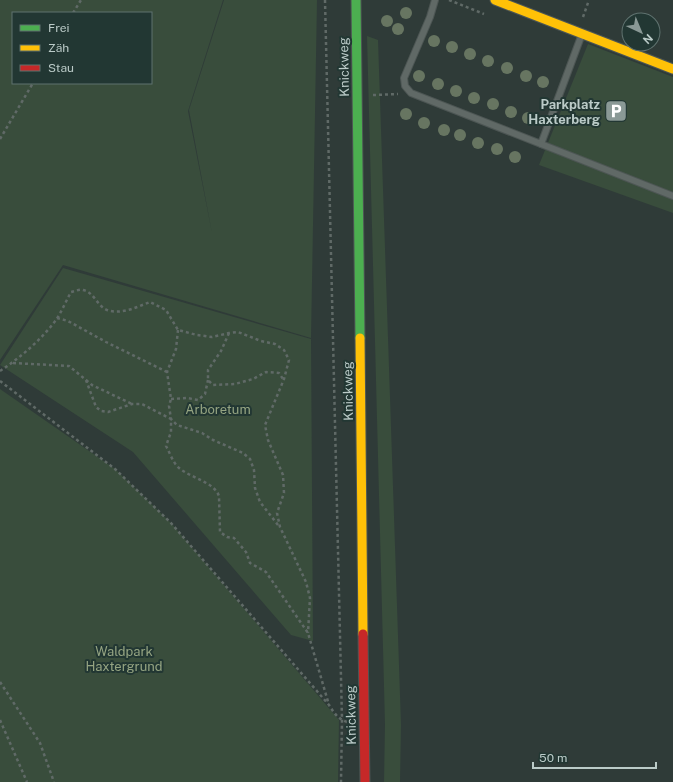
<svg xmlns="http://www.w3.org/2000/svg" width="673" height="782" viewBox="0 0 673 782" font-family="'Public Sans',sans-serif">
  <rect width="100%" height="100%" fill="#2f3b38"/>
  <g fill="#394d3c" fill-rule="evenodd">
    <path d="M0,0H223L188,111L212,233L189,110L224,0H317L311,338L63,265L0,360ZM13,13H151V83H13Z"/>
    <polygon points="367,36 378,40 401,725 400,782 384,782 385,724"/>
    <polygon points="588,44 673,77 673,213 539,165"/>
    <polygon points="63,268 311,339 313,641 291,635 133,452 0,365"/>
    <polygon points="0,389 115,469 171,523 339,720 338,782 0,782"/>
  </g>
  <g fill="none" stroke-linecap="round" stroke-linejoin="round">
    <g stroke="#4d5654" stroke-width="8">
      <g id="lane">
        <polyline points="435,0 430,17 404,78 405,86 411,93 541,144 582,34"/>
        <polyline points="541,144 673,196"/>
      </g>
    </g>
    <g stroke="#4d5654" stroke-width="11">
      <polyline id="fast" points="356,0 360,338"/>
    </g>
    <g stroke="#4d5654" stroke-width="11">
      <g id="slow">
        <polyline points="495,0 673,69"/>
        <polyline points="360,338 363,634"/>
      </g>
    </g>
    <g stroke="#4d5654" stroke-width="11">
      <polyline id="jam" points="363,634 365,782"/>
    </g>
    <g stroke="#606a67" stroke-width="2.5" stroke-dasharray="3 3" stroke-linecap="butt">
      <polyline points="325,0 342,720 341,782"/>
      <polyline points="449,0 484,14"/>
      <polyline points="73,13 81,0"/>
      <polyline points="583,17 589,0"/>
      <polyline points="373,95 398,94"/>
      <polyline points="0,139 33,83"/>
      <polyline points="57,318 68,321 106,342 167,372"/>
      <polyline points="178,330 176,349 167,372 171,399 169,406 171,419 177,425 202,433 213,440 243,453 250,459 254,470 255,488 260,502 278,525"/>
      <polyline points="229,333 221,351 208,370 208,380 213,385 235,384 253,379 266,372 279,373 283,379"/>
      <path d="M13,363L69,366L86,380L96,407L101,411L108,412L132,404H142L171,419V432L166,446C170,453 173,463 179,468C191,478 214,482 219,496L220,532L227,537L234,538L246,552L250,563L266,572L308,633L329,705"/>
      <path d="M0,371C21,357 41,340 56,320C62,311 66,301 71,292C75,291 80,289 83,290C94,292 97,306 107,310C121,315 137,307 150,302L166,310L178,330L197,335L212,337L229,333L238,332L261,341L275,344L284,350L289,360L284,379L265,425L268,440L283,475L284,493L277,513L280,527L306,582L310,598L308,633"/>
      <polyline points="86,380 92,385 132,404"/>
      <path d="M0,381L115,469L171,523L329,705C334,713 338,719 347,722"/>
      <polyline points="171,399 187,398 198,400 205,394 208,380"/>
      <polyline points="0,682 40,743 54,782"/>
      <polyline points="0,720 27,782"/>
    </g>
    <use href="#lane" stroke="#606966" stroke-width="6"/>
    <use href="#fast" stroke="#4caf50" stroke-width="9"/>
    <use href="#slow" stroke="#ffc107" stroke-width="9"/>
    <use href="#jam" stroke="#c62828" stroke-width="9"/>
  </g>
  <g fill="#677561">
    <circle cx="406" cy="13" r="6"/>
    <circle cx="387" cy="21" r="6"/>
    <circle cx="398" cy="29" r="6"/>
    <circle cx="434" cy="41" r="6"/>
    <circle cx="452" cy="47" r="6"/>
    <circle cx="470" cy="54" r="6"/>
    <circle cx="488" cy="61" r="6"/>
    <circle cx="507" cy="68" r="6"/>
    <circle cx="419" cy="76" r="6"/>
    <circle cx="526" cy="76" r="6"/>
    <circle cx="543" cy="82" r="6"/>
    <circle cx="438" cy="84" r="6"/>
    <circle cx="456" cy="91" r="6"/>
    <circle cx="474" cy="98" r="6"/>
    <circle cx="493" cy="104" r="6"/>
    <circle cx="511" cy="112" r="6"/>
    <circle cx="406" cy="114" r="6"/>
    <circle cx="528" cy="118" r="6"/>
    <circle cx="424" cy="123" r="6"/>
    <circle cx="444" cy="130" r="6"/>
    <circle cx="460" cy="135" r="6"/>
    <circle cx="478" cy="143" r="6"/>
    <circle cx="497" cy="149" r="6"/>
    <circle cx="515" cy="157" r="6"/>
  </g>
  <defs>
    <g id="parking-square" transform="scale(1.15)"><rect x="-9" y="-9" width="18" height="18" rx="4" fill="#8a9996" stroke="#223733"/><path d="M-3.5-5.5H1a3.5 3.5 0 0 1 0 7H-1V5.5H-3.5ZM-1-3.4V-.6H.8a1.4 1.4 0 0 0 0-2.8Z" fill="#fff"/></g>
  </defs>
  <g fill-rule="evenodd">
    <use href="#parking-square" x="616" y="111"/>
  </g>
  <g text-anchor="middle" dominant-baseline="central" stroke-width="4" stroke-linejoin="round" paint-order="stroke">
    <g font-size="13" fill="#bbcbc8" stroke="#223733">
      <text transform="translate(344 67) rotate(-91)">Knickweg</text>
      <text transform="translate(348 391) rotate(-91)">Knickweg</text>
      <text transform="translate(351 715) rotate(-91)">Knickweg</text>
    </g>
    <g font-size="13" font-weight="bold" fill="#bbcbc8" stroke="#223733" text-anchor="end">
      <text x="600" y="104">Parkplatz<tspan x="600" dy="15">Haxterberg</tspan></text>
    </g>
    <g font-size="13" fill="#95a482" stroke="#223733">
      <text x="218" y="409">Arboretum</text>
      <text x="124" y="651">Waldpark<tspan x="124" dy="15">Haxtergrund</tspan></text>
    </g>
  </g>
  <rect x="12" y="12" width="140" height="72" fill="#223733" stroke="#5f726f"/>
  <rect x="20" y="25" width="20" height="6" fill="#4caf50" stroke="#5f726f"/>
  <text x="48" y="32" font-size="12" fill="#bbcbc8">Frei</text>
  <rect x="20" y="45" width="20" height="6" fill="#ffc107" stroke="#5f726f"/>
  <text x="48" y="52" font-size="12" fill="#bbcbc8">Zäh</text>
  <rect x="20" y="65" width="20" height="6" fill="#c62828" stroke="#5f726f"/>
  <text x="48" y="72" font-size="12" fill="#bbcbc8">Stau</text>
  <g transform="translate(641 32) rotate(136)"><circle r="19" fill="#223733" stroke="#5f726f"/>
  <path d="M0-3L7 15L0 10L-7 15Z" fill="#8a9996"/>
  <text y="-6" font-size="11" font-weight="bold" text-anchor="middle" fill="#bbcbc8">N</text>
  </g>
  <path d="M533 762v6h123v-6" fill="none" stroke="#bbcbc8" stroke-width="2"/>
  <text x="539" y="762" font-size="12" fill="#bbcbc8" stroke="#223733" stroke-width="3" paint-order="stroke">50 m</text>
</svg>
